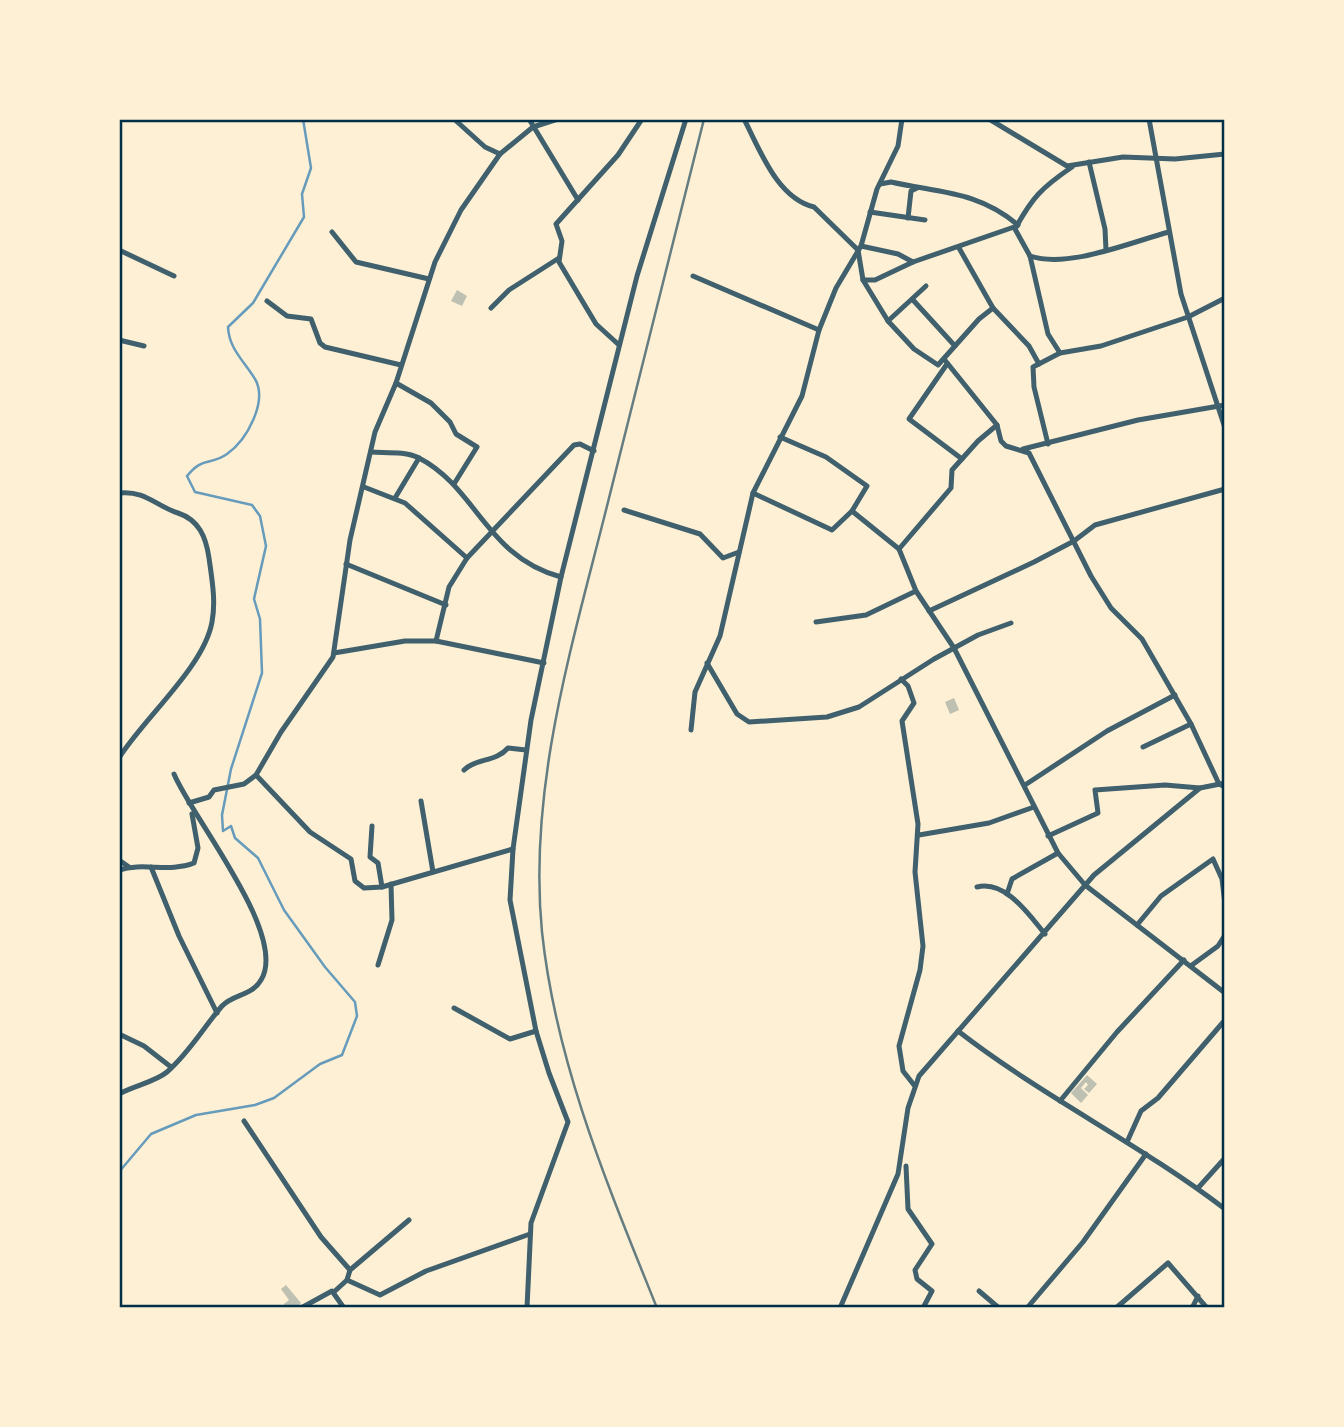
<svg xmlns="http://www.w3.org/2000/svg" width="1344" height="1427" viewBox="0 0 1344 1427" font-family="'Varela Round',sans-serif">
  <rect width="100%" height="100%" fill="#fdf0d5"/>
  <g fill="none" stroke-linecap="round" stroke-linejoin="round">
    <path stroke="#669bbc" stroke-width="2.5" d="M119,1172L151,1134L196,1115L255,1105L274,1098L320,1064L342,1055L357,1016L355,1002L325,967L284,910L258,858L235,838L231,826L223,831L222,815L231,769L262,673L260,619L254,599L266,546L260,516L252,505L195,492L187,476C203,456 210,466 227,454C247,440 268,401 255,379C244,361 229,349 228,327L253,303L304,217L302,194L311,168L303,119"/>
  </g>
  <g fill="#bec0b2">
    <polygon points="457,290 467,296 462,306 451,301"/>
    <polygon points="954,698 959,710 950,714 945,702"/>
    <polygon points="1087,1075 1097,1084 1089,1093 1084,1089 1088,1085 1086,1082 1081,1088 1088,1095 1081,1103 1071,1093"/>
    <polygon points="286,1285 301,1303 296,1308 287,1308 284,1304 289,1300 281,1289"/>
  </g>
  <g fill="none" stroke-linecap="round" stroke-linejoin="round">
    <g stroke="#3f606c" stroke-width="5">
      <polyline points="454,119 485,147 500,154"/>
      <polyline points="529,119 578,200"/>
      <path d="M744,119C760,150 777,198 814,207L858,250L863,280L888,321L914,349L938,365L979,319L993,308"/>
      <polyline points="989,119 1067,166 1123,157 1175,159 1225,154"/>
      <polyline points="1149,119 1181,294 1225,428"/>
      <polyline points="1089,162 1105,229 1106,250"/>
      <path d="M880,184L891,182C940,193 978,191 1018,225"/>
      <polyline points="870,212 925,220"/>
      <polyline points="908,218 911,191 917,188"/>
      <polyline points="332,232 356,262 429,279"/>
      <polyline points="861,246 898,254 913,262"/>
      <polyline points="959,248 993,308 1029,346 1039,364"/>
      <polyline points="119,250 174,276"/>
      <path d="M1030,256C1068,269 1131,242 1169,232"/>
      <polyline points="693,276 819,330"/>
      <polyline points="863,280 875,280 913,262 1017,226"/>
      <polyline points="913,300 955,346"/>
      <polyline points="267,301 287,316 311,319 320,343 325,347 401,365"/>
      <polyline points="491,308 509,290 559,258"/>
      <polyline points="888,321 926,286"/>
      <polyline points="119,340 144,346"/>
      <polyline points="619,345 596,324 559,262 562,241 556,224 618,155 642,119"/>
      <path d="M1060,353L1048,334L1030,256L1015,229C1032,198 1041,188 1072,167"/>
      <polyline points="944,359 997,425 1001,441 1006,446 1029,453 1091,576 1111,608 1142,639 1191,724 1219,784 1225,787"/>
      <polyline points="947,364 909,419 962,459"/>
      <polyline points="396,383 431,403 450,422 456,434 477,447 454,484"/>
      <polyline points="780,437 826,457 867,486 852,511 899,549 916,591 954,648 1058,853 1085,885 1225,993"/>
      <polyline points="1048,444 1034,387 1033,367 1060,353 1101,346 1188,317 1225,298"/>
      <polyline points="1023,449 1138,420 1225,405"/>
      <path d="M371,452C386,453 405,451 419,458C477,488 486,557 561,577"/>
      <polyline points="364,487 405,503 467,558"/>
      <path d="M119,493C145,490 156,506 178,513C199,520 206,537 209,558C212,580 216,601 212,622C204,667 144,718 119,758"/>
      <polyline points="753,493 832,530 852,511"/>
      <polyline points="395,498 419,458"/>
      <polyline points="624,510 700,534 723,558 739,552"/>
      <polyline points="899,549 951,488 952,470 978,441 997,425"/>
      <polyline points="346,564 446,605"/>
      <polyline points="929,611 1034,562 1074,541 1095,525 1225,489"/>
      <polyline points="816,622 866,615 916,591"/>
      <polyline points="436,641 449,587 467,558 574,445 580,444 594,451"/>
      <polyline points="334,653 405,641 436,641 544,663"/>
      <polyline points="707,663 737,714 749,722 827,717 859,707 934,659 978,635 1011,623"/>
      <polyline points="901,679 908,686 914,703 902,721 918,824 915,872 923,946 920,970 899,1046 903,1071 914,1085"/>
      <polyline points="691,730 695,692 720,636 753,493 802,396 819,330 836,288 861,246 877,189 898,146 902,119"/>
      <polyline points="1143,747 1191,724"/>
      <path d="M464,770C476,758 496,762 508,748L526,750"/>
      <polyline points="256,775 310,832 351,859 355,881 364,888 382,887 513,849"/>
      <polyline points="1025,785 1107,731 1175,695"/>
      <polyline points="421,801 433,872"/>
      <polyline points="189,803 209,797 214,790 244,784 256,775 281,732 333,657 350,540 375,432 396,383 435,262 461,210 500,154 533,127 558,119"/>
      <polyline points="372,826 370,857 378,863 382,887"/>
      <polyline points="919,835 989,823 1034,807"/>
      <polyline points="1048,836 1098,813 1095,790 1165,785 1200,788"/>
      <polyline points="119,860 129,867"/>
      <polyline points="151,867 179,936 217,1013"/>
      <path d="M119,870C144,862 169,873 194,863L198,848L192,814"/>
      <path d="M977,887C1006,880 1029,915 1045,934"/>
      <polyline points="1007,894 1012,879 1058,853"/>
      <polyline points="1137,925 1161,896 1213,859 1222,879 1225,904"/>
      <polyline points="378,965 392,920 391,884"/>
      <polyline points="1192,965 1218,946 1225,935"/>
      <polyline points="454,1008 510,1039 536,1031"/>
      <path d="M958,1031C1043,1097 1140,1144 1225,1209"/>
      <polyline points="119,1034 144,1046 171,1067"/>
      <path d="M119,1094C133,1086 155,1082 167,1072C189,1053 203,1028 222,1006C233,994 252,996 261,980C289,935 192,818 174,774"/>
      <polyline points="1060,1101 1117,1032 1184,960"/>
      <polyline points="244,1121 321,1237 350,1270 347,1280 335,1291"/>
      <polyline points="1127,1142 1141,1111 1158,1098 1225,1020"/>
      <polyline points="906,1166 908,1209 932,1244 915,1270 917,1279 932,1291 923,1308"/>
      <polyline points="1198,1188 1225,1158"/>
      <polyline points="350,1270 409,1220"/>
      <polyline points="347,1280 380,1295 426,1271 530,1234"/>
      <polyline points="979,1291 999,1308"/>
      <polyline points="301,1308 332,1291 344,1308"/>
      <polyline points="527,1308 531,1223 568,1122 549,1073 536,1031 510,900 513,849 531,720 561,577 637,276 686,119"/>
      <polyline points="840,1308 898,1174 908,1108 919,1076 1094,875 1200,788 1225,783"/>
      <polyline points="1027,1308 1083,1242 1146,1154"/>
      <polyline points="1116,1308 1168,1263 1207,1308"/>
      <polyline points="1192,1308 1198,1296"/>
    </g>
    <path stroke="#657d81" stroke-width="2.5" d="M657,1308C608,1186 556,1064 542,932C528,790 571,649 605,514C638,382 671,251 704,119"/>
  </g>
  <rect width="1344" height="1427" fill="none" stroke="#fdf0d5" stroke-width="242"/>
  <rect x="121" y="121" width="1102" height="1185" fill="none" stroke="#003049" stroke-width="2.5"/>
</svg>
